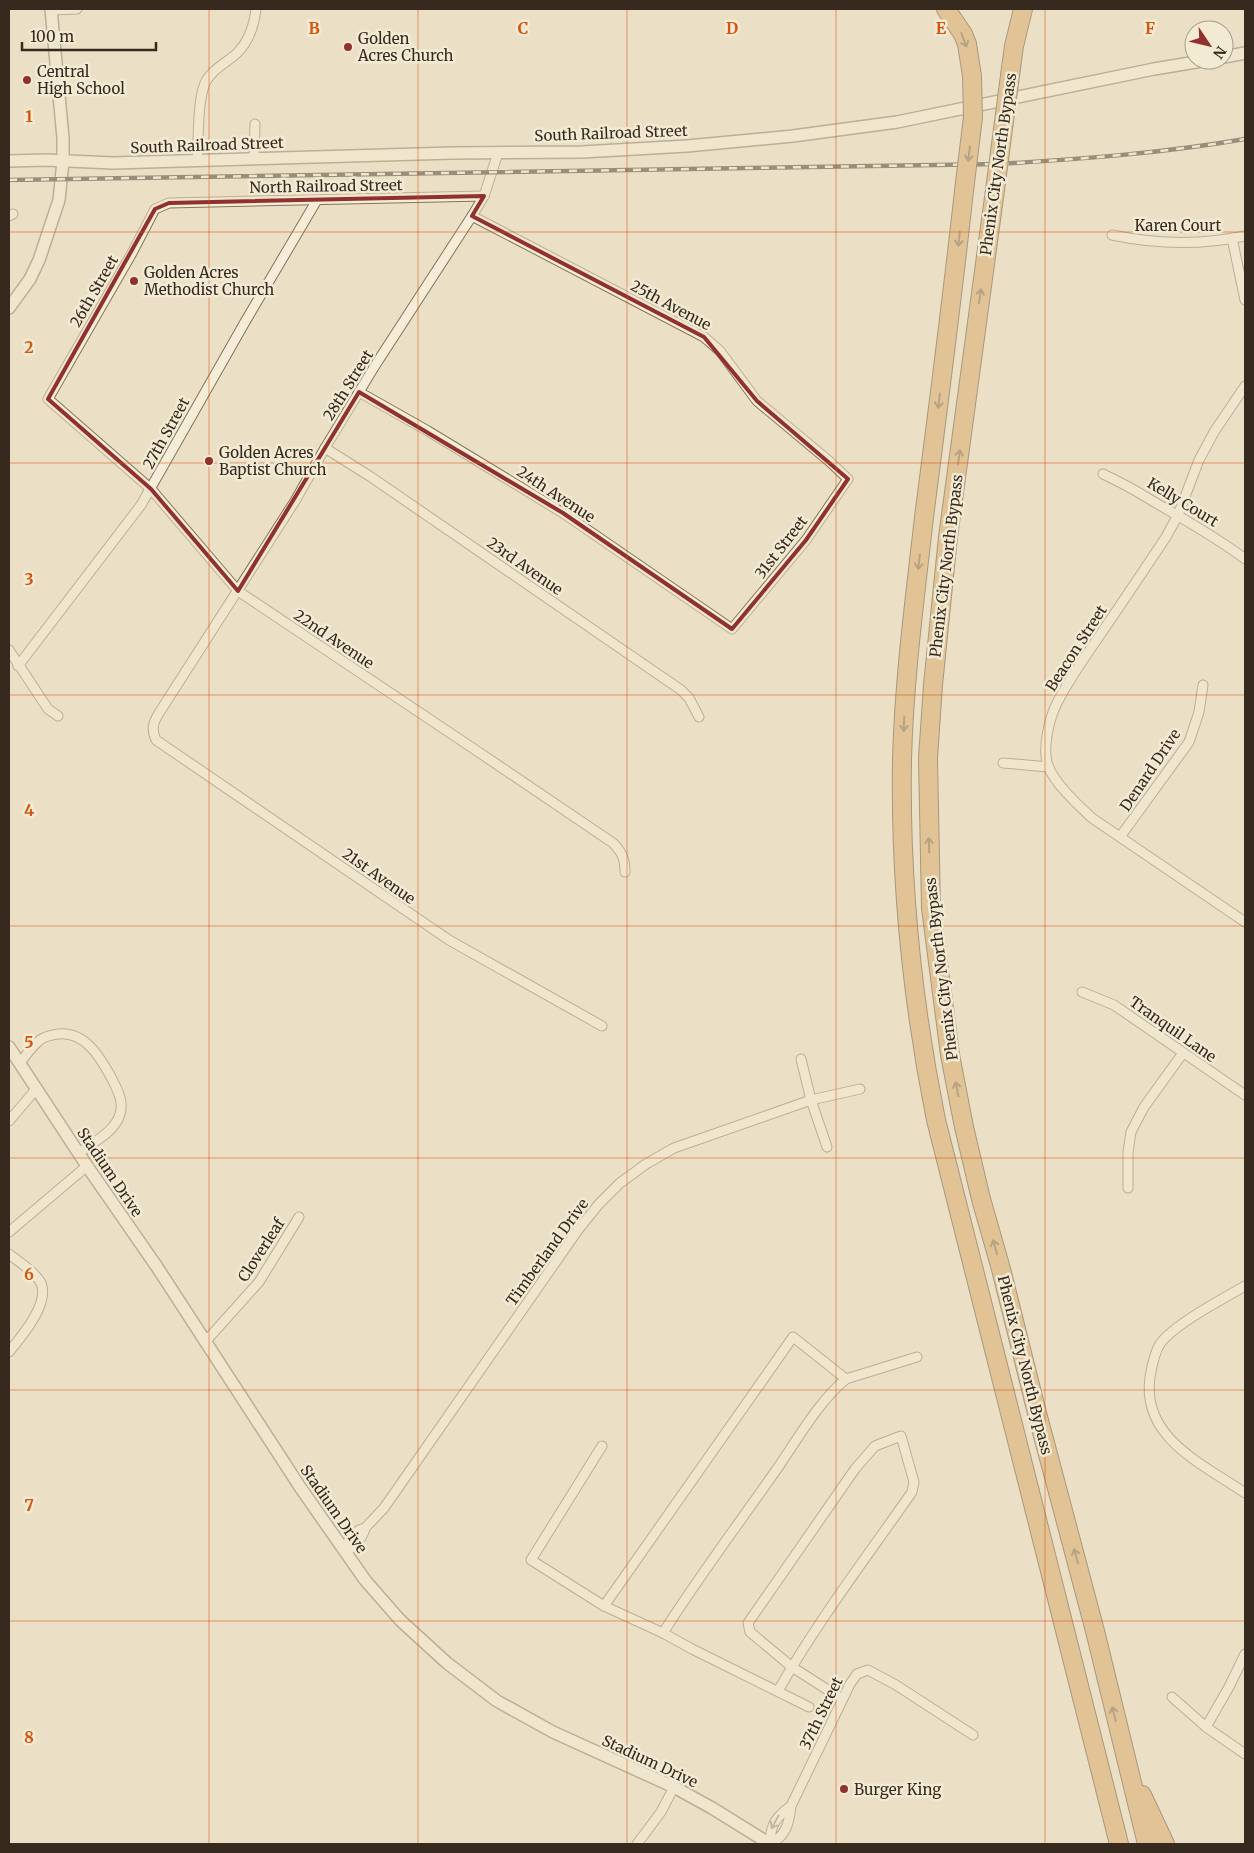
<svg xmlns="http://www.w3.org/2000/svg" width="1254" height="1853" viewBox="0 0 1254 1853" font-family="Merriweather,serif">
  <rect width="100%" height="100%" fill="#ebe0c5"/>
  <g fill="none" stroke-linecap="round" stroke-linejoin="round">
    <g stroke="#85725c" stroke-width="11">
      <g id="minor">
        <polyline points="51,10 77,9"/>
        <path d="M498,153L484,196L472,216L376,364L325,448L295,501L159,713C153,723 151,729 156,740L449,940L602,1026"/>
        <polyline points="254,159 255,124"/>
        <path d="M197,161C199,138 197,103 205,83C211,70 226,63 236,54C249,42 254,26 256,9"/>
        <path d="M484,196L169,203L155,209L132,253L48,399L151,489L238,591L483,755L613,843C622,852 625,859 625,872"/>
        <polyline points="9,216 13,214"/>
        <path d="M1112,235C1155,244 1202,245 1245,236"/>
        <polyline points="1232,238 1245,300"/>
        <path d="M1245,386L1214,432L1199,460L1178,515L1166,537C1144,570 1122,603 1100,635C1085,657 1069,679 1057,703C1049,719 1042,749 1048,766C1055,784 1078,805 1092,818L1245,922"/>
        <polyline points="359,392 428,431 563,513 732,629 806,540 848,479 829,461 757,401 720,351 704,337 472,216"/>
        <polyline points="325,448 371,477 681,690 689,698 699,717"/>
        <path d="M1103,474C1120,482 1135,490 1151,500C1183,519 1215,536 1245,559"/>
        <polyline points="9,650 48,709 58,716"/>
        <polyline points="18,666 141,505 245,322 317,200"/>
        <polyline points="1003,763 1049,767"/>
        <polyline points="1120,837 1189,742 1199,712 1203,685"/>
        <polyline points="1082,992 1114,1005 1245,1095"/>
        <polyline points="801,1059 811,1100 827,1147"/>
        <path d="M20,1063C26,1055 32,1046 40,1040C45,1036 52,1035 58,1034C85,1031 100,1057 111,1077C117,1089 124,1101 120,1114C115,1132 93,1142 79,1153"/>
        <polyline points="9,1121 37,1088"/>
        <polyline points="1128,1188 1128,1152 1131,1132 1144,1107 1183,1053"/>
        <polyline points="9,1232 87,1166"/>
        <path d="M9,1254C19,1262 35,1272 41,1283C50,1304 21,1337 9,1352"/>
        <path d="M1245,1286C1224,1298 1173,1325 1160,1344C1154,1353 1152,1366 1150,1377C1141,1438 1203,1464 1245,1493"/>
        <polyline points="206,1341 259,1282 299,1217"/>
        <polyline points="602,1446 531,1560 604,1606 663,1633 692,1649 809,1707"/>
        <polyline points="346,1552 348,1542 359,1530 365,1528 384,1508 578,1230 598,1205 620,1183 646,1164 674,1148 811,1100 860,1089"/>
        <path d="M346,1552C355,1546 363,1538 365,1528"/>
        <polyline points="604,1606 793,1337 846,1379"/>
        <path d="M663,1633C699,1576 740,1522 779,1466C798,1438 820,1400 846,1379L917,1357"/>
        <path d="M778,1691C817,1622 866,1558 912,1492L914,1482L901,1436L875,1446L855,1469L748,1623L750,1632L792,1667L842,1699"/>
        <polyline points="1172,1697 1206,1727 1245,1754"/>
        <polyline points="1206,1727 1229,1687 1245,1654"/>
        <path d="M791,1806C776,1817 770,1825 770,1844C786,1836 789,1824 791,1806L850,1684L857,1674L868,1670L896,1685L973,1735"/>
        <polyline points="637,1844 661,1812 674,1787"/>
      </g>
    </g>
    <g stroke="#85725c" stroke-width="14">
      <g id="tertiary">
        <polyline points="1224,57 1245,53"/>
        <polyline points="9,161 46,160 113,163 453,153 582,152 687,146 793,136 897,122 1154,69 1208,60"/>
        <polyline points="9,308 30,279 39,260 59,200 63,161 63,138 51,9"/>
        <polyline points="9,1047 87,1166 157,1267 300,1487 365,1580 400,1620 447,1663 497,1701 553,1732 674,1787 712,1808 770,1844"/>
      </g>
    </g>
    <g stroke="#534130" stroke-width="20">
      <g id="motorway">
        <polyline points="946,9 963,34 967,44 972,76"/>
        <polyline points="1011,68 1014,46 1023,9"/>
        <polyline points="995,190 948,537 933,685 928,758 931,908 950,1055 964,1127 981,1199 1001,1269 1037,1413 1095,1631 1147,1844"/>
        <path d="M964,191C952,300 938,409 924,517C915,598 904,679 902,760C900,882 912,1001 936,1120L1119,1844"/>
        <polyline points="1142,1795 1165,1844"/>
      </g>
    </g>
    <use href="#minor" stroke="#f6edd8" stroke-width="9"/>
    <use href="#tertiary" stroke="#f6edd8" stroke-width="11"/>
    <use href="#motorway" stroke="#d4a05b" stroke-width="18"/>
    <g stroke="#362a1f" stroke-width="4.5">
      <path id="rail" d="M9,180L999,164C1082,159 1164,153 1245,139"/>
    </g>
    <use href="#rail" stroke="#f3ead4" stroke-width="2.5" stroke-dasharray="8" stroke-linecap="butt"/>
    <g stroke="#534130" stroke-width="20" stroke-linecap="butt">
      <g id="motorway-bridge">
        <polyline points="995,190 1011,68"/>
        <polyline points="964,191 973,117 972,76"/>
      </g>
    </g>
    <use href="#motorway-bridge" stroke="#d4a05b" stroke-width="18"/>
  </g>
  <defs><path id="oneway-shaft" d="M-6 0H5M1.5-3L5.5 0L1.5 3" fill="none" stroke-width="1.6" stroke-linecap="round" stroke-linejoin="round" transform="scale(1.25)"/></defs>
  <g stroke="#755937">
    <use href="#oneway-shaft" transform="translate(964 40) rotate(69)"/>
    <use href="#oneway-shaft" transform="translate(969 154) rotate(97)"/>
    <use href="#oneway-shaft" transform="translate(959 239) rotate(96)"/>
    <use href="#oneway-shaft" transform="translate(980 296) rotate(-82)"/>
    <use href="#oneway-shaft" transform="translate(939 401) rotate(97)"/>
    <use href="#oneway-shaft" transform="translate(959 457) rotate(-82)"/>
    <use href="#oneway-shaft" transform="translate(919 562) rotate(97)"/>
    <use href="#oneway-shaft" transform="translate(904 724) rotate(92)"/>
    <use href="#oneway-shaft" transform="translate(929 845) rotate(-92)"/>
    <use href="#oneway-shaft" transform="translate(957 1089) rotate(-101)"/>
    <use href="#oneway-shaft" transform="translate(995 1247) rotate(-106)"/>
    <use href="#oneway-shaft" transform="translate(1076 1556) rotate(-105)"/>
    <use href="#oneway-shaft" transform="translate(1114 1714) rotate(-104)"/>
  </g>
  <use stroke="#968c7c" href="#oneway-shaft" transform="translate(775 1822) rotate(119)"/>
  <path d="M0 0H1254V1853H0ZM484,196L472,216L704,337L757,401L848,479L806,540L732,629L563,513L359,392L238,591L151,489L48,399L155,209L169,203Z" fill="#ebe0c5" fill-opacity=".55" fill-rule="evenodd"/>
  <path fill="none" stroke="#903130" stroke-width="4" stroke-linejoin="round" d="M484,196L472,216L704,337L757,401L848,479L806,540L732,629L563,513L359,392L238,591L151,489L48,399L155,209L169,203Z"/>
  <path fill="none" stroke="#d6540e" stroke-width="1" stroke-opacity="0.55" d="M209,9V1844M418,9V1844M627,9V1844M836,9V1844M1045,9V1844M9,232H1245M9,463H1245M9,695H1245M9,926H1245M9,1158H1245M9,1390H1245M9,1621H1245"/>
  <g fill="#903130" stroke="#f3ead4" stroke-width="2">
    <circle cx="348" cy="47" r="5"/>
    <circle cx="27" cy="80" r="5"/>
    <circle cx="134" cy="281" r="5"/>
    <circle cx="209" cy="461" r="5"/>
    <circle cx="844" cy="1789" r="5"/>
  </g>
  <g text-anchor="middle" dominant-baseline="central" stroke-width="5" stroke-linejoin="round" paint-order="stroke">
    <g font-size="15" fill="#362a1f" stroke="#f3ead4" text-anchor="start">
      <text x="358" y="38">Golden<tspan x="358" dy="17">Acres Church</tspan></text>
      <text x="37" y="71">Central<tspan x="37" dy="17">High School</tspan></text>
      <text x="144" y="272">Golden Acres<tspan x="144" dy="17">Methodist Church</tspan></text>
      <text x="219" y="452">Golden Acres<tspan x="219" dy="17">Baptist Church</tspan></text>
      <text x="854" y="1789">Burger King</text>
    </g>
    <g font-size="15" fill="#362a1f" stroke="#f3ead4">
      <text transform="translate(611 133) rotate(-2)">South Railroad Street</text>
      <text transform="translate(207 145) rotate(-2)">South Railroad Street</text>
      <text transform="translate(998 164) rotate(-82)">Phenix City North Bypass</text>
      <text transform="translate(326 186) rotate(-1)">North Railroad Street</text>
      <text x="1178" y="225">Karen Court</text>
      <text transform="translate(94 291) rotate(-60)">26th Street</text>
      <text transform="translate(671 305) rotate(28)">25th Avenue</text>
      <text transform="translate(348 385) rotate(-58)">28th Street</text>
      <text transform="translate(166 433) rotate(-61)">27th Street</text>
      <text transform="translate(556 494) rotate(33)">24th Avenue</text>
      <text transform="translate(1183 502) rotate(31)">Kelly Court</text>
      <text transform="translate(781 547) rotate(-52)">31st Street</text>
      <text transform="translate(525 566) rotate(35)">23rd Avenue</text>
      <text transform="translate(946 566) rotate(-83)">Phenix City North Bypass</text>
      <text transform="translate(334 639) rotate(34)">22nd Avenue</text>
      <text transform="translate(1076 648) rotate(-57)">Beacon Street</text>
      <text transform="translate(1150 770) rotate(-56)">Denard Drive</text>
      <text transform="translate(379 876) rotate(35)">21st Avenue</text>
      <text transform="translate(941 969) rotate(-97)">Phenix City North Bypass</text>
      <text transform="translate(1173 1029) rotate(35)">Tranquil Lane</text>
      <text transform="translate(110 1172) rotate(56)">Stadium Drive</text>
      <text transform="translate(261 1250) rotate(-57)">Cloverleaf</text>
      <text transform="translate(547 1252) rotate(-54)">Timberland Drive</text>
      <text transform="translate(1025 1365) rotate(76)">Phenix City North Bypass</text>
      <text transform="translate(334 1509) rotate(55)">Stadium Drive</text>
      <text transform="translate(821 1713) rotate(-64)">37th Street</text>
      <text transform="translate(650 1761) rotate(25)">Stadium Drive</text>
    </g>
  </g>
  <g font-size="16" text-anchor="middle" font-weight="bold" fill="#d6540e" stroke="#f3ead4" stroke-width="5" stroke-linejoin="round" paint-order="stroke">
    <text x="314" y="34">B</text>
    <text x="523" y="34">C</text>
    <text x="732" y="34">D</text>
    <text x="941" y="34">E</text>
    <text x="1150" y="34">F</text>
    <text x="29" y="122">1</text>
    <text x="29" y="353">2</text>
    <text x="29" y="585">3</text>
    <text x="29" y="816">4</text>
    <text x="29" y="1048">5</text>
    <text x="29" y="1280">6</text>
    <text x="29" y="1511">7</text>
    <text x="29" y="1743">8</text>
  </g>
  <rect width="1254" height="1853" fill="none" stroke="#362a1f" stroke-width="20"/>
  <g transform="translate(1209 45) rotate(125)"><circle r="24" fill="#f3ead4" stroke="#a79d8c"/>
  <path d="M0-4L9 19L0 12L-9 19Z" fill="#903130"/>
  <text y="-8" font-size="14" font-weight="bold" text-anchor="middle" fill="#362a1f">N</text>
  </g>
  <path d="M22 42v8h134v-8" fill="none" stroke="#362a1f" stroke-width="2.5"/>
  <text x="30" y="42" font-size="15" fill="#362a1f" stroke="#f3ead4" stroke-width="4" paint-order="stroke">100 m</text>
</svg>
